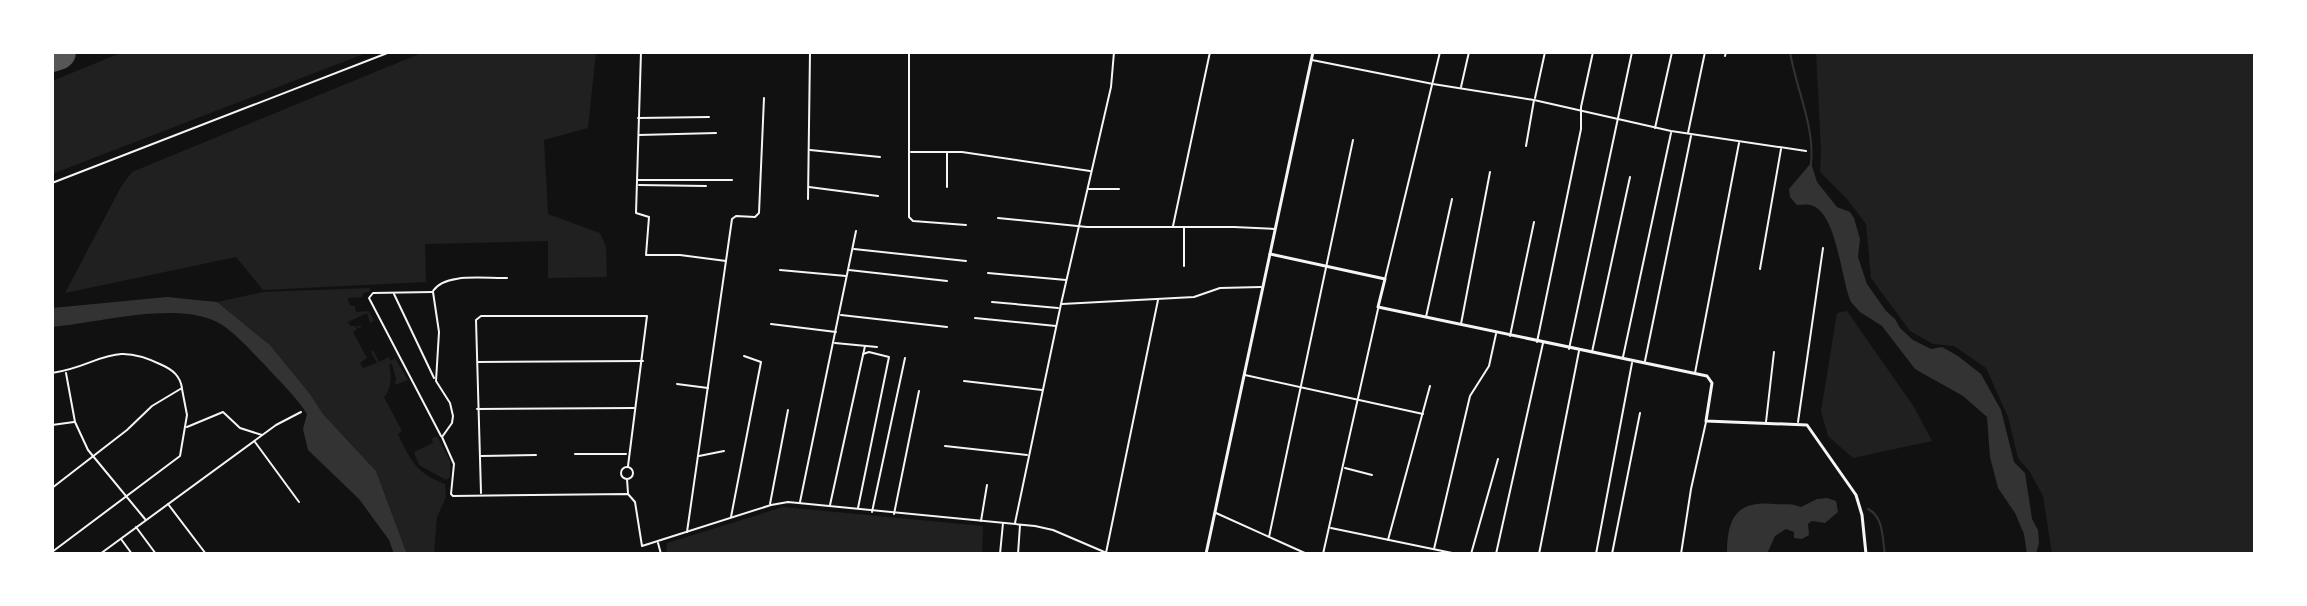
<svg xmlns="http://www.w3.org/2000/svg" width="2307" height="606" viewBox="0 0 2307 606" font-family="Overpass,sans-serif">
  <rect width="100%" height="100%" fill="#111"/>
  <g fill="#202020">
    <polygon points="123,52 369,52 52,174 52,81"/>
    <polygon points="424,52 596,52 588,128 544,140 548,214 600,233 606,247 607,277 548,278 548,241 425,244 426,282 263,290 236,257 65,293 122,185 132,172"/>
    <polygon points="1816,52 2255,52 2255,554 2052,554 2043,496 2030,472 2018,458 2008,417 1986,368 1954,346 1933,344 1910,331 1871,278 1866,224 1847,199 1820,172 1821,151"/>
    <path d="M369,288L371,291L363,293L362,297L348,298V301L351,306H355L356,312L369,311L374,321L370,323L367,313L348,322L350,326H363L359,328L355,326L357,329L353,332L367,358L360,363L363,368L377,363L371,352L373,350L379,362L389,357L391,361L395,358L408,380L395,385L396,379L392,364H389C392,376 391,390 384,397L402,431L398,434C411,461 416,473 445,484L446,497L437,517L434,554H407L376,471L323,414L310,394L270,345L217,302L263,292Z"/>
    <polygon points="1847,311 1914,407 1932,441 1853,458 1828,436 1821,411 1837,313"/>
    <polygon points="437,436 450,461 450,477 446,480 419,465 414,452 433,443 432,439"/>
    <polygon points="783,507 983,526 982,554 666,554 667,543"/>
  </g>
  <g fill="#333">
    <path d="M1811,163L1817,182L1837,207L1850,212L1854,218L1860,239L1858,257L1867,284L1886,311L1895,319L1900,328L1913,340L1931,349L1942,347L1958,356L1981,374L2001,410L2014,462L2025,473L2032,519L2038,530L2039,543L2036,554H2027L2024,534L2015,513L1998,488L1990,457L1987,417L1963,396L1915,369L1882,326L1860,312L1851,302C1841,281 1837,210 1810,205C1806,204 1801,205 1797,205L1790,197L1789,189Z"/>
    <path d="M167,297L217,302L270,345L310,394L323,414L376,471L407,554H394L389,540L359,499L308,450L303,429L307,414C295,395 278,380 263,363C249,349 235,332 217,322C174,301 98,323 52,327V308Z"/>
    <path d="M1827,498L1836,501L1838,512L1825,523L1812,521L1808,524L1809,535L1802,539L1794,538V532L1786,529L1775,536L1767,554H1727C1727,517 1737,500 1775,504C1784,505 1792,503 1801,507L1817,499Z"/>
  </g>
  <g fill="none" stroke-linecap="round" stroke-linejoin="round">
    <g stroke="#333" stroke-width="2">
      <path d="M1790,52C1796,89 1815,126 1811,164"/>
      <path d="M1868,509C1884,517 1882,538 1885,554"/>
    </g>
    <polyline stroke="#565656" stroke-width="36" points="52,54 58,52"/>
    <g stroke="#f5f5f5" stroke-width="2">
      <polyline points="641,52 636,213 649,217 646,255 680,255 726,261"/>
      <polyline points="909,52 909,217 913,221 966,225"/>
      <polyline points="1725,56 1726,52"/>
      <polyline points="1312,60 1433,84 1534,100 1671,131 1806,151"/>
      <polyline points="1461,87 1469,52"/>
      <polyline points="1535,98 1545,52"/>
      <polyline points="638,118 709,117"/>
      <polyline points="1655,128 1672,52"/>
      <polyline points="1688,133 1705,52"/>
      <polyline points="639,135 716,133"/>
      <polyline points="1526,146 1534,100"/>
      <polyline points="810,150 880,157"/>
      <polyline points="911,152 962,152 1090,171"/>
      <polyline points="947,152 947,187"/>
      <polyline points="638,180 732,180"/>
      <polyline points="52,183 390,52"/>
      <polyline points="639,185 706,186"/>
      <polyline points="809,187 878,196"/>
      <polyline points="1088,189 1119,189"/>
      <polyline points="808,199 810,52"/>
      <polyline points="998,218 1087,227 1234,227 1275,229"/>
      <polyline points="1173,226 1210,52"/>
      <polyline points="854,249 966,261"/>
      <polyline points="1184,266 1184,228"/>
      <polyline points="1760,269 1781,149"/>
      <polyline points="780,270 846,276"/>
      <polyline points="849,270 947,281"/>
      <polyline points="988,273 1066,280"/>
      <polyline points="1385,279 1440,52"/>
      <path d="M433,291C445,272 487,279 507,278"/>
      <polyline points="432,292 373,293 369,298 441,436"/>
      <polyline points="433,292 439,332 436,381 450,403 453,416 452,423 442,437 454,464 451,494 453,496 628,494 635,502 642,546 771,505 788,502 1035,526 1053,530 1109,554"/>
      <polyline points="394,294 434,378"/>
      <polyline points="992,302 1058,308"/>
      <polyline points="1062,304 1194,297 1220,288 1261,287"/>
      <polyline points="841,315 947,327"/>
      <polyline points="1426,317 1452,199"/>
      <polyline points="975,318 1056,326"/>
      <polyline points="771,324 836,332"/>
      <polyline points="1461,324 1490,172"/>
      <polyline points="1510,336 1534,222"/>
      <polyline points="1537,342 1581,129 1581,107 1593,52"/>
      <polyline points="835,343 877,347"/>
      <polyline points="1569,349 1632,52"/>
      <polyline points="1592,352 1630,177"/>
      <polyline points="1623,357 1671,133"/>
      <polyline points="1645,361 1691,136"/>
      <polyline points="478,362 643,361"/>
      <path d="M52,373C101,366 110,339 162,365C173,370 180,376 182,388L152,406L127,430L52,488"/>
      <polyline points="66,373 75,422 88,450 145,519"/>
      <polyline points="1695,373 1739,143"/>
      <polyline points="1245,375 1423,414"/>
      <polyline points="964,381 1042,390"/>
      <polyline points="677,384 708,388"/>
      <polyline points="477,409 634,408"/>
      <polyline points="1766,422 1774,352"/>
      <polyline points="1798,422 1823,248"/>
      <polyline points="52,425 74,422"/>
      <polyline points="187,427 223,412 240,428 262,435"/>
      <polyline points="255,442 299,502"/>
      <polyline points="945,446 1027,455"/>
      <polyline points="575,454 626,454"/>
      <polyline points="481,456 536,455"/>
      <polyline points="699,456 724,451"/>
      <circle cx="627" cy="473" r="6"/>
      <polyline points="1345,468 1372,475"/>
      <polyline points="627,479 628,493"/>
      <polyline points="481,493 476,320 481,316 647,316 628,466"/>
      <polyline points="800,502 856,231"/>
      <polyline points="168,504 206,554"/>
      <polyline points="770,504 788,410"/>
      <polyline points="830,505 865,346"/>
      <polyline points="858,508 889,357 869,352 863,354"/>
      <polyline points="872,512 905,358"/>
      <polyline points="1216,513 1307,554"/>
      <polyline points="894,514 919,391"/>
      <polyline points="731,517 761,362 744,356"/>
      <polyline points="981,521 987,485"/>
      <polyline points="1015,523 1061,304 1111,87 1114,52"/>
      <polyline points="136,527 156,554"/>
      <polyline points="1331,528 1457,554"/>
      <polyline points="687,532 732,219 736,216 755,217 759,213 764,98"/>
      <polyline points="1269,537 1353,140"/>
      <polyline points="121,539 132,554"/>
      <polyline points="1388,540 1430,386"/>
      <polyline points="658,543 661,554"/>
      <polyline points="1434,549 1470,396 1489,366 1496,334"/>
      <polyline points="52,552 180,456 187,415 182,389"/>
      <polyline points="1106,553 1158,300"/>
      <polyline points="100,554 276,425 301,412"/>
      <polyline points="1000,554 1003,523"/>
      <polyline points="1018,554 1020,525"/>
      <polyline points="1323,554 1378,309"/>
      <polyline points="1471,554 1498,459"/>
      <polyline points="1496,554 1543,343"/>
      <polyline points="1539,554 1579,351"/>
      <polyline points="1596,554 1632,363"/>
      <polyline points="1612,554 1640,413"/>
      <polyline points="1681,554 1691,489 1706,422"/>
    </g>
    <polyline stroke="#f5f5f5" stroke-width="3" points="1270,254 1385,279 1378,307 1707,376 1712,383 1706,421 1807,425 1856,495 1862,515 1866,554"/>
    <polyline stroke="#f5f5f5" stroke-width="3" points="1206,554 1313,52"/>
  </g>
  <rect width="2307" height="606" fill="none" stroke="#ffffff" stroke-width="108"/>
</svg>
